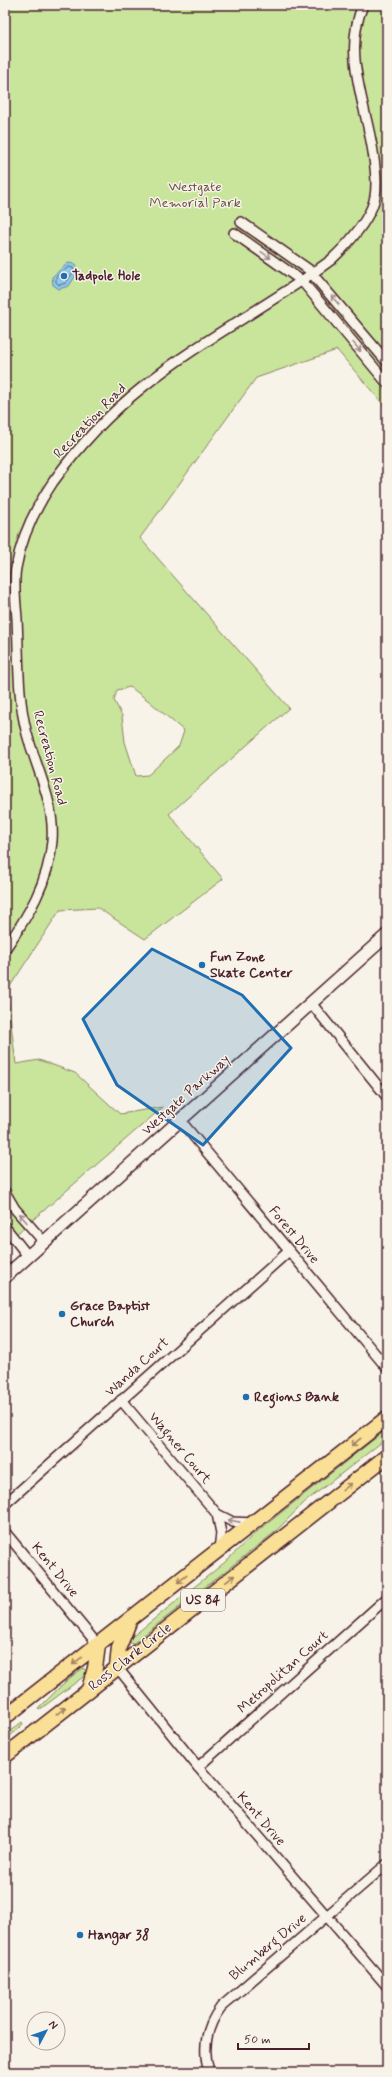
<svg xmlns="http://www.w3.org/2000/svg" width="392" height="2077" viewBox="0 0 392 2077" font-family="Mynerve,sans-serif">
  <rect width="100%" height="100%" fill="#f7f3e8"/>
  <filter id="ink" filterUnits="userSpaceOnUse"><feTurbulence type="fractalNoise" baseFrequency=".025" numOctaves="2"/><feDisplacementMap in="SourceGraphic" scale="8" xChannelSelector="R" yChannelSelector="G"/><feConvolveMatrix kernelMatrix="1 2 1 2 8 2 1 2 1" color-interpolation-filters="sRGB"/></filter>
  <g filter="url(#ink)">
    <g fill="#c9e59c" stroke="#8a8264" fill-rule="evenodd">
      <path d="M5,5H387V409L337,350L256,378L140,538L289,708L169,814L223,879L145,939L98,908L60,910L7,991L16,1064L39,1060L75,1073L120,1114L163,1107L5,1244ZM130,687L149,701L184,731L179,746L148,775L136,776L125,742L122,716L114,700L117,690Z"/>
      <polygon points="387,1429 387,1438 305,1502 275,1532 135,1642 132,1644 128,1640 224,1563 254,1534"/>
      <polygon points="83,1668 87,1672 83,1677 39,1710 38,1709 67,1680"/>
      <polygon points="22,1722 23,1724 5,1741 5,1735"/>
    </g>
    <polygon fill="#8acaeb" stroke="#70869e" points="68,263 75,264 78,272 69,286 59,289 53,285 52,277"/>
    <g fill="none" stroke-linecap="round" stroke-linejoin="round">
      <polygon stroke="#646378" stroke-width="1" points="69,267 73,268 74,271 66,283 59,285 56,282 56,277"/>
      <g stroke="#4a1f2b" stroke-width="12">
        <g id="minor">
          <polyline points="241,222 308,269 387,362"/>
          <polyline points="234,233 302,281 387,383"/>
          <path d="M5,949C28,916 49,882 52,841C55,803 37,770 27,734C17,697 19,657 17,619C16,603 13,584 16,568C21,538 36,507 53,482C78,447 110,413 144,386C202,339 271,305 331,260C347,245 363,228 372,207C378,192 376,175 374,159C368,108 341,56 363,5"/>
          <polyline points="311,1003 387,1097"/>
          <polyline points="180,1120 387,1368"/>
          <polyline points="5,1192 15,1209 44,1242"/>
          <polyline points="5,1227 28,1256"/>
          <polyline points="121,1400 217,1514 233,1522 253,1523"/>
          <polyline points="5,1504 289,1251"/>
          <polyline points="217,1514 221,1533 219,1550"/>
          <polyline points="5,1532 98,1645"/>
          <polyline points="117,1667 198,1767 387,1986"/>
          <polyline points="198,1767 387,1598"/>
          <path d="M209,2072C202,2048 206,2027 221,2007L387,1864"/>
        </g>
      </g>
      <g stroke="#4a1f2b" stroke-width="15">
        <polyline id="secondary" points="5,1277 387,935"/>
      </g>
      <g stroke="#4a1f2b" stroke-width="17">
        <g id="trunk">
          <polyline points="117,1667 119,1647 129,1622"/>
          <polyline points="89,1689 95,1668 98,1645"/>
          <polyline points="5,1717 387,1418"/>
          <polyline points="5,1756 387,1456"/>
        </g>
      </g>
      <use href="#minor" stroke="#f7f3e8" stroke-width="9"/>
      <use href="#secondary" stroke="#f7f3e8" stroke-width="12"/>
      <use href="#trunk" stroke="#fadf96" stroke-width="14"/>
    </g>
    <defs><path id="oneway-shaft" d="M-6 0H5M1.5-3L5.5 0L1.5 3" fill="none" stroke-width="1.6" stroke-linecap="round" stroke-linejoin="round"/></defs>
    <g stroke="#a0898a">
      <use href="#oneway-shaft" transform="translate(266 255) rotate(35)"/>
      <use href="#oneway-shaft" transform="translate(335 300) rotate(-130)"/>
      <use href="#oneway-shaft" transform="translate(357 347) rotate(50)"/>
      <use href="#oneway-shaft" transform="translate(23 1218) rotate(-131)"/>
      <use href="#oneway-shaft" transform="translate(234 1521) rotate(-169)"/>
    </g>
    <g stroke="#a27f60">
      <use href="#oneway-shaft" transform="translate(356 1442) rotate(142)"/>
      <use href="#oneway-shaft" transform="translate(347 1487) rotate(-38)"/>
      <use href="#oneway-shaft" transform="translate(182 1579) rotate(142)"/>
      <use href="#oneway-shaft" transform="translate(230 1579) rotate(-38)"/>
      <use href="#oneway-shaft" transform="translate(77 1661) rotate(142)"/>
      <use href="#oneway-shaft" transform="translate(61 1711) rotate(-38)"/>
    </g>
  </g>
  <path fill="#1f6fb2" fill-opacity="0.2" stroke="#1f6fb2" stroke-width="3" stroke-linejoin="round" d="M152,949L242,995L291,1048L203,1145L117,1085L83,1019Z"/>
  <g fill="#1f6fb2" stroke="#f7f3e8" stroke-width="1.5">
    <circle cx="64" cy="276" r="4"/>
    <circle cx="202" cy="965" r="4"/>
    <circle cx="62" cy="1314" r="4"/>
    <circle cx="246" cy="1397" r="4"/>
    <circle cx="80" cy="1935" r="4"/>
  </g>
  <g text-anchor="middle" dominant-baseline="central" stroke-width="3" stroke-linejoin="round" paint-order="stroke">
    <rect fill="#f7f3e8" stroke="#7e5f64" stroke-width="1" x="181" y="1589" width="44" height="22" rx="3"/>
    <g font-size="13" font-weight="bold" fill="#4a1f2b">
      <text x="203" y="1600">US 84</text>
    </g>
    <g font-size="14" fill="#6a5047" stroke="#f7f3e8">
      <text x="195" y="187">Westgate<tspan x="195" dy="16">Memorial Park</tspan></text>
    </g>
    <g font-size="14" font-weight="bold" fill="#4a1f2b" stroke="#f7f3e8" text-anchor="start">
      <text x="72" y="276">Tadpole Hole</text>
      <text x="210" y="957">Fun Zone<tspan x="210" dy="16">Skate Center</tspan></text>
      <text x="70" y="1306">Grace Baptist<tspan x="70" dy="16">Church</tspan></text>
      <text x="254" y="1397">Regions Bank</text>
      <text x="88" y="1935">Hangar 38</text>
    </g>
    <g font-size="14" fill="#4a1f2b" stroke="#f7f3e8">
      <text transform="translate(90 421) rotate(-46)">Recreation Road</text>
      <text transform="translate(50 758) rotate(75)">Recreation Road</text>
      <text transform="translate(186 1095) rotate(-42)">Westgate Parkway</text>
      <text transform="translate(294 1235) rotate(50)">Forest Drive</text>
      <text transform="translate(137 1367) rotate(-42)">Wanda Court</text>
      <text transform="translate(180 1448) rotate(50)">Wagner Court</text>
      <text transform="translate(55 1570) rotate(51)">Kent Drive</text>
      <text transform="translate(130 1657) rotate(-38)">Ross Clark Circle</text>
      <text transform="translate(283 1672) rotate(-42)">Metropolitan Court</text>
      <text transform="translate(261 1819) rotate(49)">Kent Drive</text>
      <text transform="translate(268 1947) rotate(-40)">Blumberg Drive</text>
    </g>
  </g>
  <rect width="392" height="2077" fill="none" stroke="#f7f3e8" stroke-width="20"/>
  <rect x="10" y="10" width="372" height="2057" fill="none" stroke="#4a1f2b" stroke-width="1.5" filter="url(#ink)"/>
  <g transform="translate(46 2031) rotate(49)"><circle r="19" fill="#f7f3e8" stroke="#b29e9c"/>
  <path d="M0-3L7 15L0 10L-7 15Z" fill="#1f6fb2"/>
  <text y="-6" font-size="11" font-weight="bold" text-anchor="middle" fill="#4a1f2b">N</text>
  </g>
  <path d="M238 2043v6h71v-6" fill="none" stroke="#4a1f2b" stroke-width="2"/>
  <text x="244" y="2043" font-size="12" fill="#4a1f2b" stroke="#f7f3e8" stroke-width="3" paint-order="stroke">50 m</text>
</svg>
